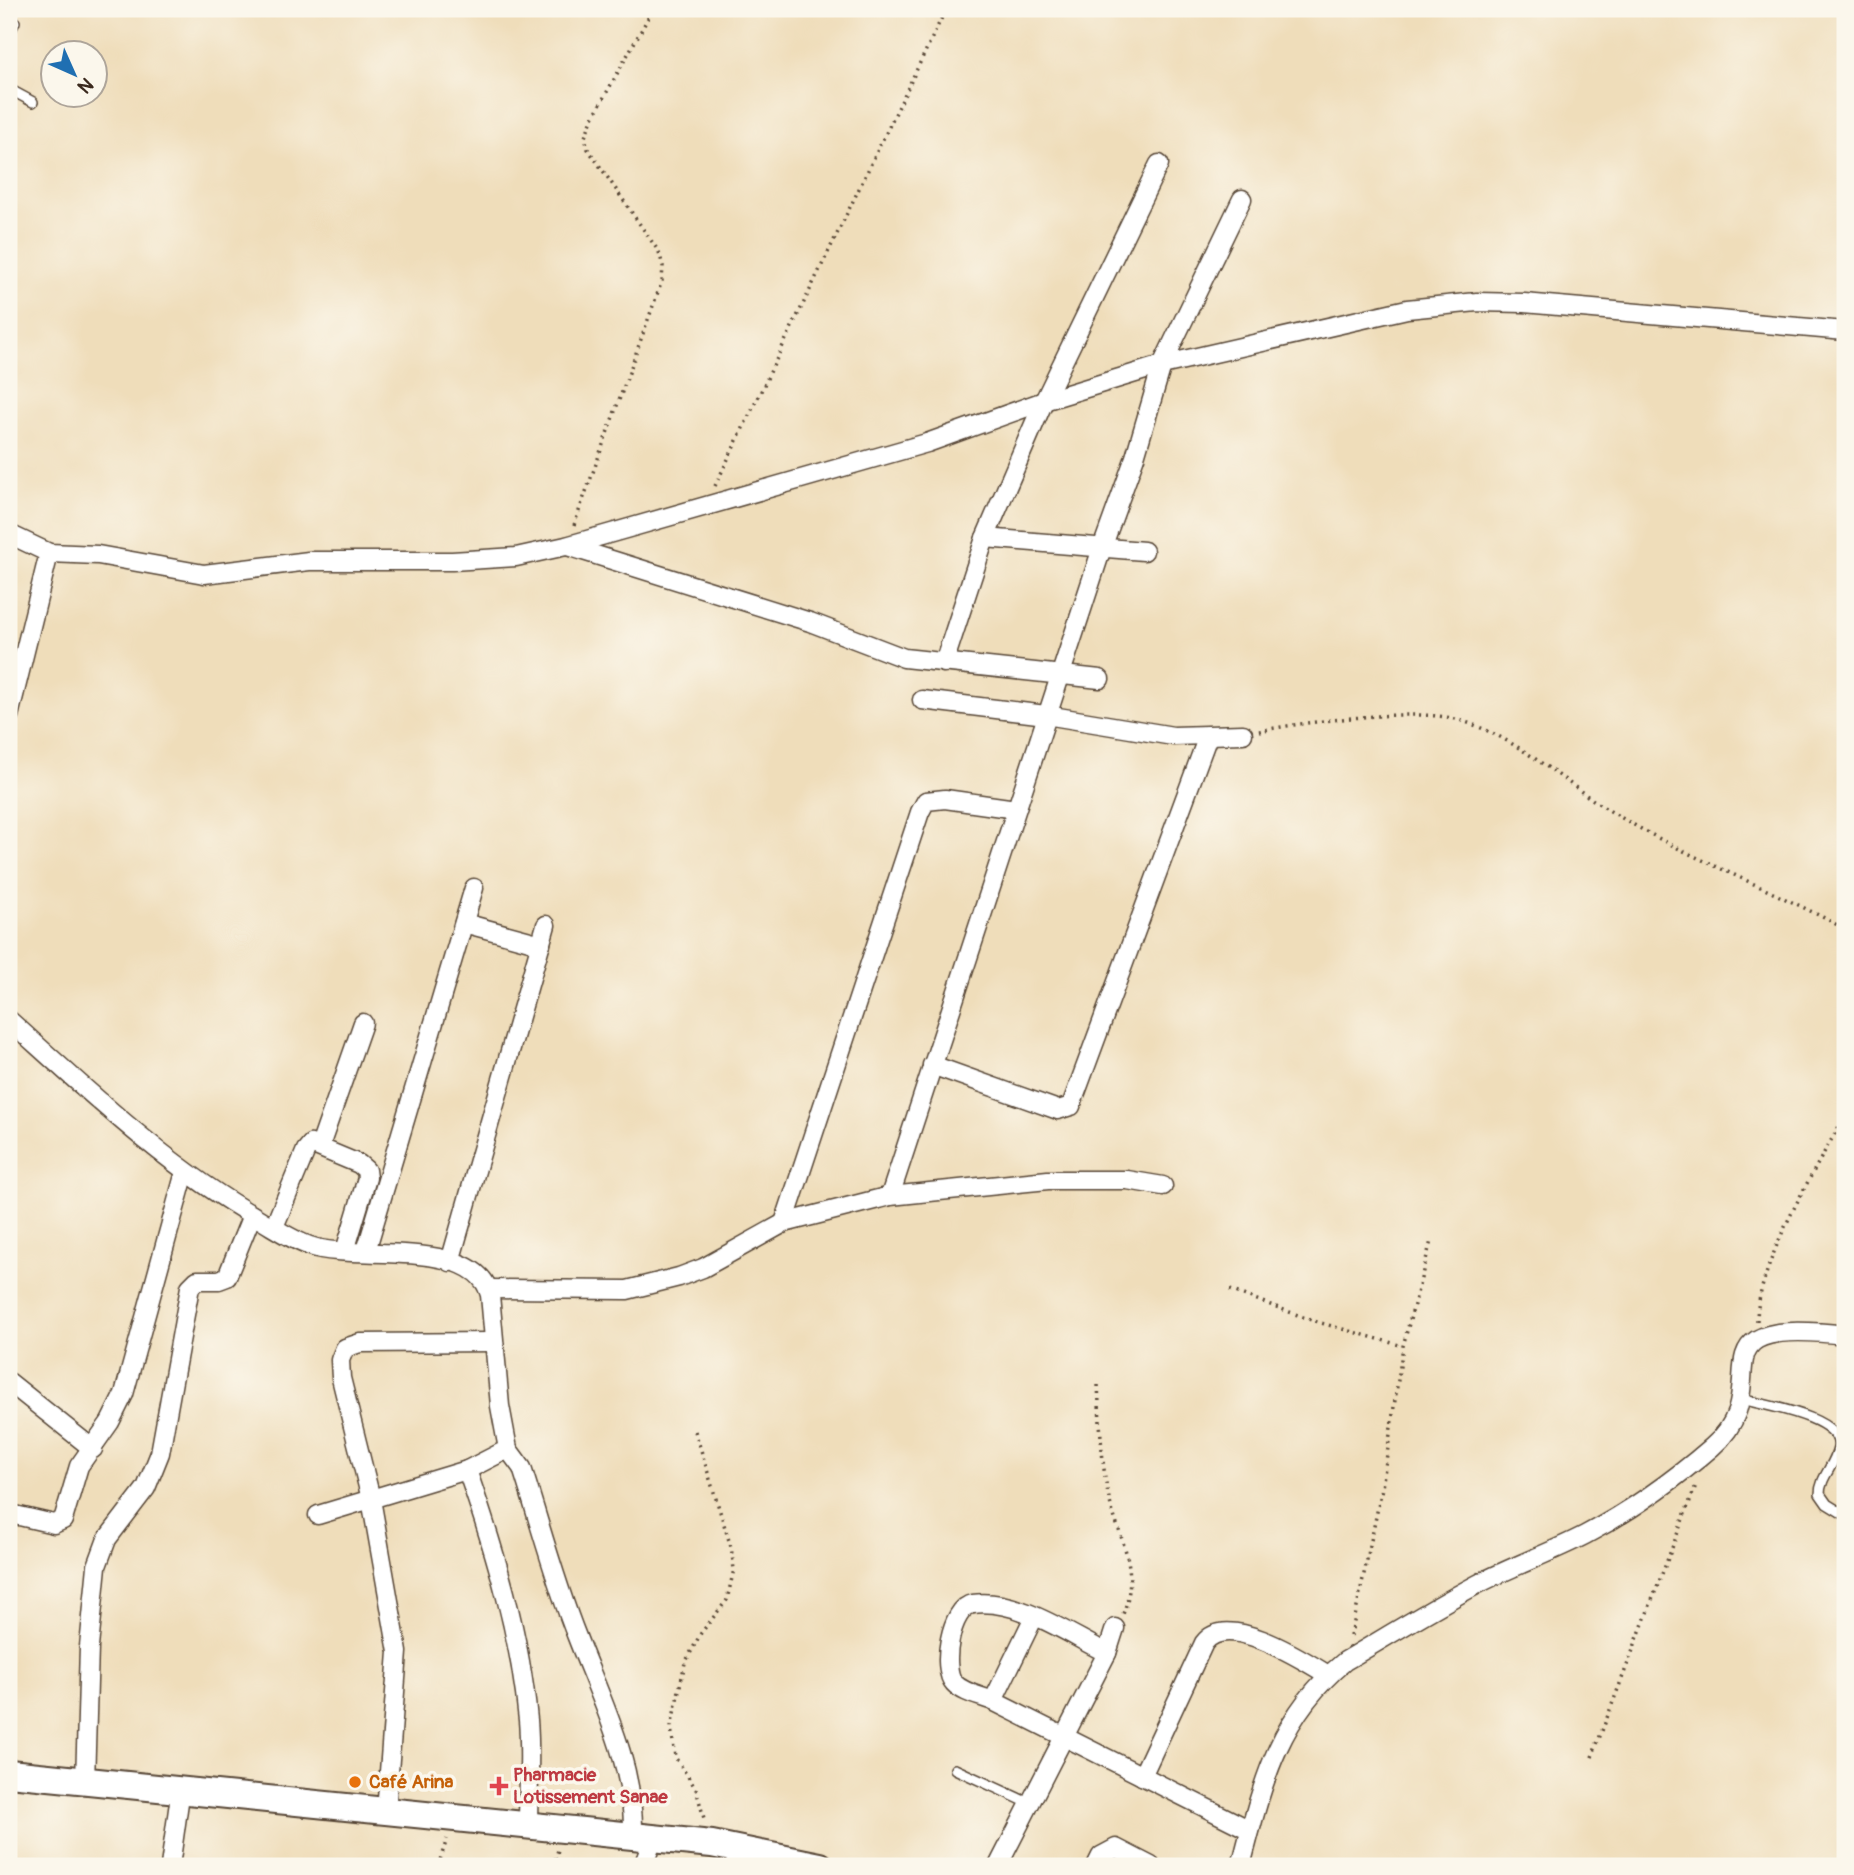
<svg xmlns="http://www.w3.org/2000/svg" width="1854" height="1875" viewBox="0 0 1854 1875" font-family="Pangolin,sans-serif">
  <rect width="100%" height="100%" fill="#fbf7ec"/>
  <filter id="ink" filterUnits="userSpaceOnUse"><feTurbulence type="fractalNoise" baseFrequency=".0143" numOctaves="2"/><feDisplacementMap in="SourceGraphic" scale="14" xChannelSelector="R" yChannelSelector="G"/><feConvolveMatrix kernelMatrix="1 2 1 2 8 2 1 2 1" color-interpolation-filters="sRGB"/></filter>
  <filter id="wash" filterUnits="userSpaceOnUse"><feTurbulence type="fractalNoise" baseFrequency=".00686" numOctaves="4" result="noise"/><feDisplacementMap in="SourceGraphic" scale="28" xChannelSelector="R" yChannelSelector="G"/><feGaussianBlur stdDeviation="1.57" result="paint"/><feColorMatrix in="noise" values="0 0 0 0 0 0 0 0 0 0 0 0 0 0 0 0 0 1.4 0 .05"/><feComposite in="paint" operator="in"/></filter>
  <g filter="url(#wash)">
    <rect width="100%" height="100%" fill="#efddba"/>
  </g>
  <g filter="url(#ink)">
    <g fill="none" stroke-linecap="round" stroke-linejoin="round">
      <g stroke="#564535" stroke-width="12">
        <g id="lane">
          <polyline points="9,34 15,22"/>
          <polyline points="9,89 33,102"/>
          <path d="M1741,1399C1763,1405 1844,1417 1838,1448C1835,1465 1820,1477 1820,1494L1827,1504L1845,1515"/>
          <polyline points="955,1769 1031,1804"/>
        </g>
      </g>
      <g stroke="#564535" stroke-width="21">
        <g id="street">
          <polyline points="9,534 49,553 98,555 204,574 309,561 452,561 516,557 566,546 927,443 1044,401 1162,365 1407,309 1477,302 1524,303 1845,331"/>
          <polyline points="985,538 1144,551"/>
          <polyline points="567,546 810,622 904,658 1100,679"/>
          <polyline points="944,663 985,538 1044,401 1159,164"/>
          <polyline points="922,700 1046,715 1173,736 1243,734"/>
          <polyline points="9,716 49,553"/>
          <polyline points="464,923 541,944"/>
          <path d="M9,1020C88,1091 166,1166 259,1219C275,1228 292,1240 310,1246C353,1262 476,1236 490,1295L500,1406L508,1449L467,1470L318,1515"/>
          <polyline points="932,1065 1058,1110 1071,1106 1208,736"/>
          <polyline points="320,1146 363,1023"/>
          <polyline points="890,1196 1102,548 1135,457 1162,365 1242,199"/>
          <polyline points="784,1223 920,812 926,801 945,799 1016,809"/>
          <polyline points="274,1227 306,1150 311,1144 359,1164 366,1170 367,1178 345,1251"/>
          <polyline points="366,1251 474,888"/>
          <polyline points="450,1262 546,925"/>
          <polyline points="488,1289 627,1290 679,1277 703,1268 784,1223 890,1196 1048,1180 1127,1180 1163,1186"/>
          <polyline points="9,1382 93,1449"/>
          <path d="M508,1449L522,1468C540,1524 555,1582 577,1637C602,1702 635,1765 633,1836"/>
          <path d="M467,1470C495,1551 520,1634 528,1720C531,1755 528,1792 528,1827"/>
          <polyline points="9,1517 15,1515 54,1524 63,1520 79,1466 110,1422 124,1394 185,1172"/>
          <path d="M1115,1628L1107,1653C1068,1634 1018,1598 973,1604C950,1607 941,1669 954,1683C963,1693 981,1696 993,1701L1250,1830"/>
          <polyline points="993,1701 1034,1617"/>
          <path d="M1142,1776L1204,1643C1227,1611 1302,1659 1328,1675"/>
          <polyline points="85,1782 89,1647 97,1566 107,1539 146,1488 160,1453 190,1287 197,1280 219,1280 227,1277 252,1215"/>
          <polyline points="386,1812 398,1652 371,1499 341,1378 340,1360 345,1348 360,1343 493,1342"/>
          <polyline points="170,1866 181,1788"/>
          <polyline points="643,1866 653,1840"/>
          <polyline points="735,1866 737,1849"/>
          <polyline points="998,1866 1107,1653"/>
          <polyline points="1096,1866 1101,1856 1116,1848 1151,1866"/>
          <path d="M1241,1866C1262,1785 1277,1717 1345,1661C1389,1635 1433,1608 1478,1584C1513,1566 1550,1553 1585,1535C1629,1512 1674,1480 1712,1447C1783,1386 1681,1316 1845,1335"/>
        </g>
      </g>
      <g stroke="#564535" stroke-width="30">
        <polyline id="secondary" points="9,1773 712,1844 820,1866"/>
      </g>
      <g stroke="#564535" stroke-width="3.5" stroke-dasharray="2 5" stroke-linecap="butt">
        <polyline points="715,486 946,9"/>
        <polyline points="574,525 662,281 663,266 659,252 588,149 585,137 592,119 653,9"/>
        <path d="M1259,731C1303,722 1418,707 1459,720C1521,738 1567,787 1622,818C1693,860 1772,889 1845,929"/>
        <polyline points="1230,1290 1314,1321 1403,1346"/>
        <path d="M1757,1321C1757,1264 1816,1167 1845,1116"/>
        <path d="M1098,1385C1100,1420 1101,1455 1107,1489C1116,1537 1142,1563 1123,1614"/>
        <polyline points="695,1431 731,1547 734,1569 727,1600 701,1633 685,1663 671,1727 675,1757 696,1789 705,1822"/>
        <polyline points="1351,1636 1382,1488 1403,1346 1431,1241"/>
        <polyline points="1592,1757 1696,1485"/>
        <polyline points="438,1866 447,1839"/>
        <polyline points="553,1866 558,1850"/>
      </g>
      <use href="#lane" stroke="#fff" stroke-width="9"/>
      <use href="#street" stroke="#fff" stroke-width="18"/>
      <use href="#secondary" stroke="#fff" stroke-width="26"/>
    </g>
  </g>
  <circle fill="#e8710a" stroke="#fbf7ec" stroke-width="2.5" cx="355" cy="1782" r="7"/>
  <path fill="#e0444e" stroke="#fbf7ec" stroke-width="2.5" d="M495.5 1775.5h7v7h7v7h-7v7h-7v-7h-7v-7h7z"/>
  <g text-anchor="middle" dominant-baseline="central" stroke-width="7" stroke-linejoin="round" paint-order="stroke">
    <g font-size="19" font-weight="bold" fill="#be3a42" stroke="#fbf7ec" text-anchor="start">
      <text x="513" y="1775">Pharmacie<tspan x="513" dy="22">Lotissement Sanae</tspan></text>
    </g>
    <g font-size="19" font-weight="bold" fill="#c56008" stroke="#fbf7ec" text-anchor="start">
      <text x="369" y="1782">Café Arina</text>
    </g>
  </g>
  <rect width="1854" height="1875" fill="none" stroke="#fbf7ec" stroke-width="35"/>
  <g transform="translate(74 74) rotate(135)"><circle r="33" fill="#fbf7ec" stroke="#aea59a" stroke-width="2"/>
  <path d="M0-5L12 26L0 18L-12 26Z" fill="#1f6fb2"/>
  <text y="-10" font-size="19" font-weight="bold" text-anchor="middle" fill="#3b2a1e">N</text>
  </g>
</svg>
